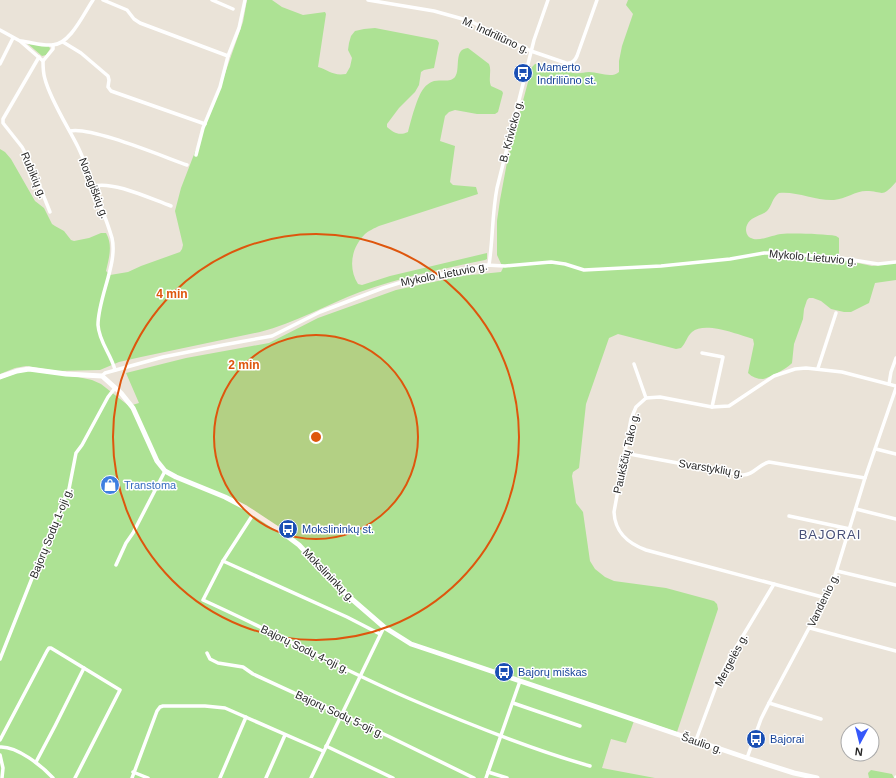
<svg xmlns="http://www.w3.org/2000/svg" width="896" height="778" viewBox="0 0 896 778" font-family="Helvetica,sans-serif">
  <rect width="100%" height="100%" fill="#eae3d8"/>
  <g fill="#ade294">
    <path d="M247,0H272L282,7L303,15L325,12L326,14L318,67C329,70 332,76 346,74L350,67L352,58L348,50L349,43L351,36L355,31L364,29L375,28L437,40L439,43L434,68L424,70L421,72L419,85L415,92L399,108L387,124V127C394,133 399,136 408,132C411,121 417,96 424,88C426,85 431,82 434,81C440,79 450,83 455,77C461,69 453,49 468,48L489,64C492,71 488,79 491,86L502,91L503,93L498,112L495,114H477L455,110L449,112L445,116L440,141L455,146L450,182L453,185L476,187L478,194L379,226C375,228 368,231 365,234C351,248 348,268 358,284L362,285L390,276L487,253V259L485,260C442,269 401,277 360,292C326,305 295,323 260,332L141,357L119,362L100,370L57,371L26,366L15,368L0,374V149L5,152L11,159L35,201L44,208L52,224L55,226L64,231L71,240L74,241L89,238L101,233H106C113,245 109,258 106,271L110,275L128,272L141,266L180,252L182,249L183,245L175,211L181,188L222,82L243,22Z"/>
    <path d="M628,0H896V182C881,199 884,191 866,191C856,191 845,199 834,200C816,201 797,191 779,193C772,198 772,206 767,211C761,216 750,217 747,225C745,229 746,236 751,238C758,242 773,235 781,234C795,233 823,234 836,236L839,238V259L872,266L896,263V280L875,283L869,303L851,312H844L831,309L821,301L813,298H809L807,300L804,309L803,319L794,344L792,363C788,368 769,378 763,379C757,379 752,377 748,373L754,344L753,339C739,335 705,321 692,332C687,336 686,343 681,348L676,349L618,334L609,338L586,404L579,468L573,472L572,476L576,503L583,512L590,561L595,569L605,577L614,581L666,588L714,601L717,604L718,609L677,732L635,718L626,743L611,739L602,768L655,778H0V379L17,373L28,371L78,377L92,380L101,384L129,406L139,403L126,373L186,358L269,343L318,318L396,290L461,276L501,272L503,268L497,255V221L500,200L508,157L532,67L535,64C549,62 560,70 574,73C579,74 584,72 589,72C599,72 611,79 619,72V61L622,46L633,14L626,5Z"/>
    <polygon points="28,44 49,46 50,49 46,55 42,56"/>
    <polygon points="871,770 892,774 894,778 869,778 868,773"/>
  </g>
  <g fill="none" stroke-linecap="round" stroke-linejoin="round">
    <g stroke="#fff" stroke-width="3.5">
      <polyline points="103,0 127,10 134,19 140,23 228,56"/>
      <polyline points="212,0 233,9"/>
      <path d="M368,0L434,11L470,21L531,51L566,63C572,64 575,61 577,56L597,0"/>
      <path d="M0,30L20,41L43,61C43,67 43,73 45,79C50,99 68,127 78,147C87,166 94,187 101,207C105,217 109,228 112,238C118,264 98,297 98,325C99,342 111,354 115,370"/>
      <path d="M21,41C31,42 42,46 52,45C70,45 84,13 93,0"/>
      <polyline points="63,42 81,53 108,76 109,80 108,87 111,91 205,124"/>
      <polyline points="39,57 3,119 3,123 22,147 30,162 50,212"/>
      <polyline points="43,61 53,49 53,45"/>
      <polyline points="0,64 13,38"/>
      <path d="M70,131C90,126 164,157 187,165"/>
      <polyline points="196,155 203,128 220,87 228,56 239,28 245,0"/>
      <path d="M94,186C114,181 151,199 171,206"/>
      <path d="M489,265C493,239 492,214 497,188L534,40L548,0"/>
      <polyline points="702,353 723,357 712,407"/>
      <polyline points="634,364 646,398"/>
      <polyline points="818,368 836,313"/>
      <polyline points="102,376 105,373 163,357 223,345 272,336 320,312 383,288 399,283 485,265 505,266 551,262 565,264 584,270 661,266 730,259 764,253 777,253 841,258 878,264 896,262"/>
      <polyline points="889,384 891,372 896,358"/>
      <polyline points="876,449 896,454"/>
      <path d="M624,453L742,475C753,476 759,464 769,462L865,478"/>
      <polyline points="856,509 896,519"/>
      <path d="M254,513L223,561L203,600C272,631 339,668 408,698C468,724 528,748 590,766"/>
      <polyline points="789,516 850,529"/>
      <polyline points="223,561 347,617 380,634"/>
      <polyline points="116,565 126,543 133,533 165,471"/>
      <polyline points="837,571 896,585"/>
      <path d="M826,598L646,550C627,543 615,532 614,512L631,419L636,407L646,398L660,397L712,407L729,406L774,376L795,369L806,368L842,372L896,386"/>
      <polyline points="810,628 896,651"/>
      <polyline points="207,653 210,659 218,663 243,667 253,674 388,736 474,778"/>
      <polyline points="0,659 57,515 69,489 76,453 82,445 108,397 115,388"/>
      <polyline points="513,703 580,726"/>
      <polyline points="769,703 821,719"/>
      <polyline points="0,740 47,651 49,648 51,648 120,690 75,778"/>
      <polyline points="696,740 718,681 729,659 774,584"/>
      <polyline points="326,746 393,778"/>
      <path d="M0,747C17,746 42,766 53,778"/>
      <polyline points="0,755 3,768 2,778"/>
      <polyline points="747,758 761,719 770,701 832,585 865,478 896,388"/>
      <polyline points="36,762 55,726 84,668"/>
      <polyline points="133,772 148,778"/>
      <polyline points="488,772 507,778"/>
      <polyline points="132,778 157,711 160,707 163,706 205,706 225,708 323,751"/>
      <polyline points="220,778 246,717"/>
      <polyline points="266,778 285,735"/>
      <polyline points="311,778 384,627"/>
      <polyline points="486,778 520,681"/>
      <polyline points="896,778 896,777"/>
    </g>
    <polyline stroke="#fff" stroke-width="5" points="0,377 17,371 29,369 66,374 102,376 121,393 133,408 157,461 165,471 176,477 225,497 246,508 275,527 299,545 339,588 384,627 411,644 435,652 747,758 794,773 817,778"/>
  </g>
  <circle cx="316" cy="437" r="102" fill="#de560d" fill-opacity=".12"/>
  <g fill="none" stroke="#de560d" stroke-width="2">
    <circle cx="316" cy="437" r="102"/>
    <circle cx="316" cy="437" r="203"/>
  </g>
  <defs>
    <g id="bus-disc" transform="scale(1)"><circle r="9.5" fill="#1a4fb4" stroke="#fff"/><path d="M-5-6H5V4H4V6H2V4H-2V6H-4V4H-5ZM-3.5-4V0h7V-4ZM-3.5 1.2v1.5H-2V1.2ZM2 1.2v1.5H3.5V1.2Z" fill="#fff"/></g>
    <g id="shop-disc" transform="scale(1)"><circle r="9.5" fill="#3f7fe0" stroke="#fff"/><path d="M-5-2.5h2.3a2.7 3.5 0 0 1 5.4 0H5L5.5 6h-11ZM-1.5-2.5h3a1.5 2.3 0 0 0-3 0Z" fill="#fff"/></g>
  </defs>
  <g fill-rule="evenodd">
    <use href="#bus-disc" x="523" y="73"/>
    <use href="#shop-disc" x="110" y="485"/>
    <use href="#bus-disc" x="288" y="529"/>
    <use href="#bus-disc" x="504" y="672"/>
    <use href="#bus-disc" x="756" y="739"/>
  </g>
  <g text-anchor="middle" dominant-baseline="central" stroke-width="3" stroke-linejoin="round" paint-order="stroke">
    <g font-size="11" fill="#272727" stroke="#fff">
      <text transform="translate(496 35) rotate(25)">M. Indriliūno g.</text>
      <text transform="translate(511 131) rotate(-75)">B. Krivicko g.</text>
      <text transform="translate(34 175) rotate(67)">Rubikių g.</text>
      <text transform="translate(94 188) rotate(69)">Noragiškių g.</text>
      <text transform="translate(813 257) rotate(5)">Mykolo Lietuvio g.</text>
      <text transform="translate(444 274) rotate(-11)">Mykolo Lietuvio g.</text>
      <text transform="translate(626 453) rotate(-77)">Paukščių Tako g.</text>
      <text transform="translate(711 468) rotate(9)">Svarstyklių g.</text>
      <text transform="translate(51 533) rotate(-68)">Bajorų Sodų 1-oji g.</text>
      <text transform="translate(329 575) rotate(46)">Mokslininkų g.</text>
      <text transform="translate(823 600) rotate(-64)">Vandenio g.</text>
      <text transform="translate(305 649) rotate(26)">Bajorų Sodų 4-oji g.</text>
      <text transform="translate(731 660) rotate(-62)">Mergelės g.</text>
      <text transform="translate(340 714) rotate(25)">Bajorų Sodų 5-oji g.</text>
      <text transform="translate(702 743) rotate(19)">Šaulio g.</text>
    </g>
    <g font-size="11" fill="#164399" stroke="#fff" text-anchor="start">
      <text x="537" y="67">Mamerto<tspan x="537" dy="13">Indriliūno st.</tspan></text>
      <text x="302" y="529">Mokslininkų st.</text>
      <text x="518" y="672">Bajorų miškas</text>
      <text x="770" y="739">Bajorai</text>
    </g>
    <g font-size="11" fill="#366cbe" stroke="#fff" text-anchor="start">
      <text x="124" y="485">Transtoma</text>
    </g>
    <g font-size="13" letter-spacing="1" fill="#485078" stroke="#fff">
      <text x="830" y="534">BAJORAI</text>
    </g>
  </g>
  <circle cx="316" cy="437" r="6" fill="#de560d" stroke="#fff" stroke-width="2"/>
  <g font-size="12" text-anchor="middle" font-weight="bold" fill="#de560d" stroke="#fff" stroke-width="3" stroke-linejoin="round" paint-order="stroke">
    <text x="172" y="298">4 min</text>
    <text x="244" y="369">2 min</text>
  </g>
  <g transform="translate(860 742) rotate(187)"><circle r="19" fill="#ffffff" stroke="#a9a9a9"/>
  <path d="M0-3L7 15L0 10L-7 15Z" fill="#3658fa"/>
  <text y="-6" font-size="11" font-weight="bold" text-anchor="middle" fill="#272727">N</text>
  </g>
</svg>
